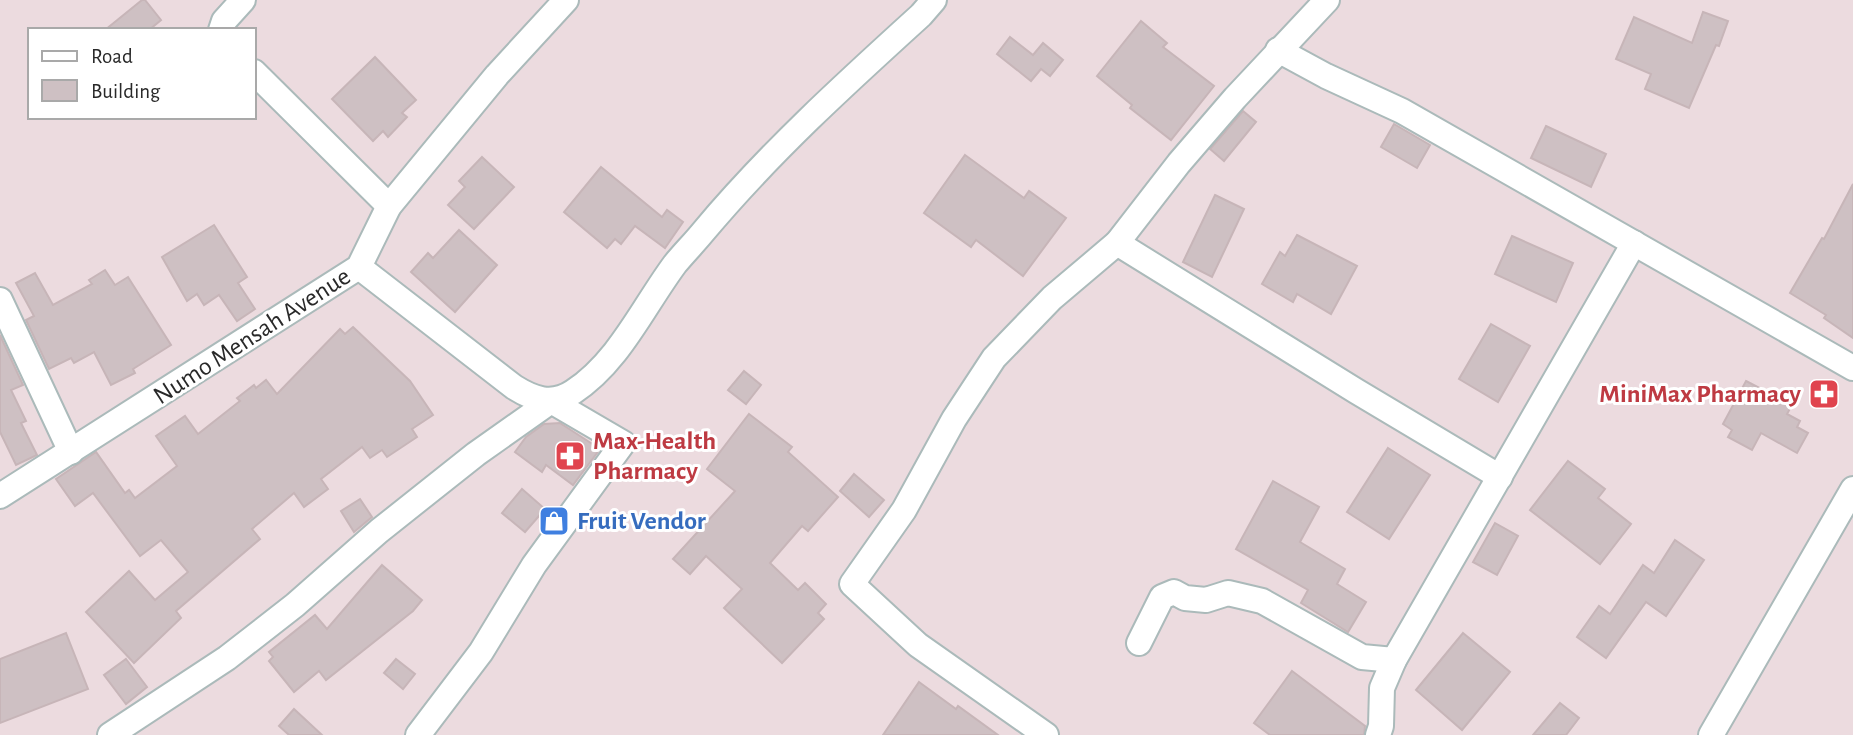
<svg xmlns="http://www.w3.org/2000/svg" width="1853" height="735" viewBox="0 0 1853 735" font-family="'Alegreya Sans',sans-serif">
  <rect width="100%" height="100%" fill="#ecdbdf"/>
  <g fill="#cec0c3" stroke="#c7b5b8" stroke-width="2">
    <polygon points="142,0 145,0 161,20 149,30 105,30"/>
    <polygon points="1703,12 1728,21 1719,46 1716,45 1689,108 1645,89 1651,74 1616,59 1634,17 1692,43"/>
    <polygon points="1141,21 1167,43 1163,47 1214,86 1171,140 1130,108 1132,105 1097,76"/>
    <polygon points="1010,37 1033,55 1043,43 1063,60 1050,76 1041,69 1031,81 997,54"/>
    <polygon points="375,57 416,100 402,113 407,117 388,137 383,131 373,141 332,99"/>
    <polygon points="1243,111 1256,122 1224,161 1210,149"/>
    <polygon points="1394,124 1430,145 1417,168 1381,147"/>
    <polygon points="1546,126 1606,154 1591,187 1531,158"/>
    <polygon points="965,155 1024,198 1029,191 1066,218 1023,276 976,240 971,247 924,213"/>
    <polygon points="482,157 514,187 474,229 448,205 465,187 459,181"/>
    <polygon points="601,167 662,217 667,210 683,222 665,248 635,226 621,244 615,239 607,248 564,212"/>
    <polygon points="1853,184 1853,338 1824,318 1826,315 1790,293 1822,238 1824,239"/>
    <polygon points="1215,195 1244,209 1212,277 1183,262"/>
    <polygon points="214,225 247,277 238,283 255,309 237,321 219,295 204,305 197,294 187,301 162,257"/>
    <polygon points="459,230 497,265 455,312 411,272 428,253 433,258"/>
    <polygon points="1297,235 1357,266 1331,314 1297,294 1293,302 1262,284 1280,252 1285,256"/>
    <polygon points="1512,236 1573,263 1556,302 1495,274"/>
    <polygon points="105,270 115,285 128,277 171,345 133,369 135,373 111,385 94,352 74,363 71,358 49,369 26,320 34,316 16,283 35,273 53,305 92,284 89,280"/>
    <polygon points="1491,324 1530,346 1498,402 1459,379"/>
    <polygon points="353,327 410,381 433,415 412,429 417,437 387,457 382,450 370,458 362,447 321,479 328,489 304,507 294,493 252,529 260,539 176,611 181,618 134,663 86,612 129,571 155,600 188,572 161,540 140,556 93,493 75,506 56,479 96,452 125,493 129,490 135,498 177,466 156,436 185,416 198,434 240,401 237,398 254,385 256,388 266,380 277,394 340,329 345,334"/>
    <polygon points="0,335 23,385 11,390 26,421 21,423 37,455 16,465 0,432"/>
    <polygon points="744,371 761,385 746,404 728,390"/>
    <polygon points="1746,381 1792,405 1787,414 1800,421 1797,427 1808,433 1797,453 1761,433 1752,450 1728,437 1732,430 1723,424"/>
    <polygon points="749,414 792,447 788,452 838,497 808,531 802,526 770,563 798,590 805,583 826,604 818,613 824,619 782,663 724,608 742,589 706,556 690,574 673,559 735,491 707,469"/>
    <polygon points="560,423 600,449 573,485 546,465 542,472 515,452 526,437 544,424"/>
    <polygon points="1388,448 1430,475 1389,539 1347,512"/>
    <polygon points="1568,461 1605,489 1598,498 1631,524 1600,564 1530,510"/>
    <polygon points="854,474 884,500 869,517 840,491"/>
    <polygon points="1273,481 1319,507 1300,542 1345,569 1337,584 1366,602 1348,632 1301,603 1308,590 1236,549"/>
    <polygon points="522,489 545,509 525,532 502,513"/>
    <polygon points="360,499 372,517 354,532 341,511"/>
    <polygon points="1495,523 1518,536 1497,575 1473,562"/>
    <polygon points="1675,540 1704,560 1666,616 1646,602 1606,658 1577,637 1599,606 1610,614 1643,565 1654,573"/>
    <polygon points="382,565 422,600 413,611 326,680 319,671 294,692 269,661 273,657 269,652 315,615 327,629"/>
    <polygon points="66,633 88,689 0,723 0,659"/>
    <polygon points="1463,633 1510,672 1462,730 1416,690"/>
    <polygon points="126,659 147,687 126,704 104,675"/>
    <polygon points="396,659 415,674 403,689 384,673"/>
    <polygon points="1292,671 1365,726 1364,735 1270,735 1254,723"/>
    <polygon points="919,682 956,709 958,706 998,735 883,735"/>
    <polygon points="1560,703 1579,718 1566,735 1533,735"/>
    <polygon points="294,709 322,735 289,735 279,726"/>
  </g>
  <g fill="none" stroke-linecap="round" stroke-linejoin="round">
    <g stroke="#abbaba" stroke-width="28">
      <g id="minor">
        <polyline points="221,30 224,21 243,0"/>
        <polyline points="1278,50 1326,76 1402,111 1853,368"/>
        <polyline points="254,72 389,206"/>
        <polyline points="1117,243 1356,391 1500,477"/>
        <path d="M359,267L514,387C533,399 552,406 573,392C619,362 643,307 675,264C684,253 694,243 703,232C769,153 845,84 921,15L934,0"/>
        <polyline points="0,300 71,452"/>
        <polyline points="0,496 359,267 389,206 497,75 566,0"/>
        <polyline points="1139,643 1162,597 1174,592 1185,598 1206,600 1228,593 1262,601 1362,657 1394,660"/>
        <polyline points="110,735 227,658 295,605 379,531 476,454 551,401"/>
        <polyline points="418,735 481,652 534,565 623,443 551,401"/>
        <polyline points="1046,735 918,645 852,584 904,510 954,419 994,358 1052,298 1117,243 1179,163 1235,98 1327,0"/>
        <polyline points="1378,735 1381,726 1382,688 1394,660 1634,243"/>
        <polyline points="1711,735 1853,489"/>
      </g>
    </g>
    <use href="#minor" stroke="#fff" stroke-width="24"/>
  </g>
  <defs>
    <g id="pharmacy-square" transform="scale(1.575)"><rect x="-9" y="-9" width="18" height="18" rx="4" fill="#e0444e" stroke="#fff"/><path d="M-2-6h4v4h4v4h-4v4h-4v-4h-4v-4h4Z" fill="#fff"/></g>
    <g id="shop-square" transform="scale(1.575)"><rect x="-9" y="-9" width="18" height="18" rx="4" fill="#3f7fe0" stroke="#fff"/><path d="M-5-2.5h2.3a2.7 3.5 0 0 1 5.4 0H5L5.5 6h-11ZM-1.5-2.5h3a1.5 2.3 0 0 0-3 0Z" fill="#fff"/></g>
  </defs>
  <g fill-rule="evenodd">
    <use href="#pharmacy-square" x="1824" y="394"/>
    <use href="#pharmacy-square" x="570" y="456"/>
    <use href="#shop-square" x="554" y="521"/>
  </g>
  <g text-anchor="middle" dominant-baseline="central" stroke-width="6" stroke-linejoin="round" paint-order="stroke">
    <g font-size="26" fill="#292929" stroke="#fff">
      <text transform="translate(252 336) rotate(-33)">Numo Mensah Avenue</text>
    </g>
    <g font-size="26" font-weight="bold" fill="#be3a42" stroke="#fff" text-anchor="end">
      <text x="1801" y="394">MiniMax Pharmacy</text>
      <text x="593" y="441" text-anchor="start">Max-Health<tspan x="593" dy="30">Pharmacy</tspan></text>
    </g>
    <g font-size="26" font-weight="bold" fill="#366cbe" stroke="#fff" text-anchor="start">
      <text x="577" y="521">Fruit Vendor</text>
    </g>
  </g>
  <rect x="28" y="28" width="228" height="91" fill="#ffffff" stroke="#a9a9a9" stroke-width="2"/>
  <rect x="42" y="51" width="35" height="10" fill="#ffffff" stroke="#a9a9a9" stroke-width="2"/>
  <text x="91" y="63" font-size="21" fill="#292929">Road</text>
  <rect x="42" y="80" width="35" height="21" fill="#cec0c3" stroke="#a9a9a9" stroke-width="2"/>
  <text x="91" y="98" font-size="21" fill="#292929">Building</text>
</svg>
